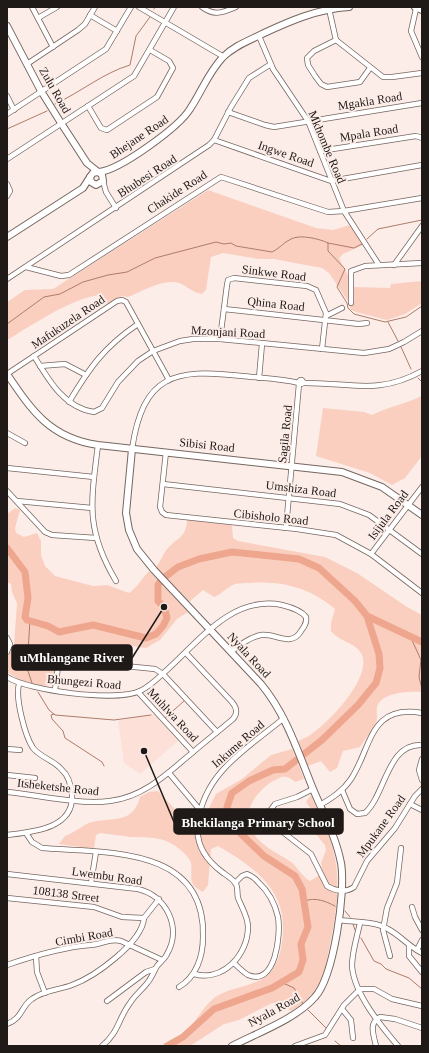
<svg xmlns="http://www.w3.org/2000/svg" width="429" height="1053" viewBox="0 0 429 1053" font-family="'Times New Roman',serif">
  <rect width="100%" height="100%" fill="#fcede8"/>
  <polygon fill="#fde1d8" points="154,714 179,740 140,774 124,763 118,721"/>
  <g fill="#facfc0">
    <path d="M208,190L316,228L333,230L350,225L363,245L343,254L339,258L354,287L390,288L391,284L422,281V303L405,314L387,320L356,312L351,310L348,301L329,273L322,268L274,259H259L223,253L211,257L206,290L202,294C193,293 187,286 179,283C163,278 143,291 128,297L122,296L108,304L105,303L100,295C73,297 31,326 7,340V302L25,290L53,289Z"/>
    <path d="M422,396V456L405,478L392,485L370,473L316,456L323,408L364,412L372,415C388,407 405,404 422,396Z"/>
    <path d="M15,508L20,510L15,528L16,533L24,537L37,533L41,541V555L45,566L55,576L93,586L107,585L129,593C138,587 142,578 149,571L188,612L177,619L160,640L146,648L132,646L122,647L102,660L82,657L72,652C54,658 56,666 54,683C40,691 19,680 7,672V658L14,645L17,603L12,592L11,584L7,582V514Z"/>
    <path d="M187,520L232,525L233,538L238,541L325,557L357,573L407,607L422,615V692C410,691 381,692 377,707C376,713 378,718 376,723C372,731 365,739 360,747L343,751L337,768L330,772L321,761L308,766L298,741C304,738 310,736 314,732C331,720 374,675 361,653C354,642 338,641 331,631V623L335,609C311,588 282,580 250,583C245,583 239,583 235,584C227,587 222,594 214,597L203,590L189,602L156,567C161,561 163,553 168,548C178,537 186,538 187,520Z"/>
    <path d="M292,749L304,779L295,782C293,780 290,778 287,777C282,775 278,779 273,781C256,792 241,811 253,832C260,846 278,853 291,862C298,867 302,877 310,881L323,873L321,863L326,850L325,845L311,828L316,816L306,802L311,795C318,813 328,831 333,849C344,891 332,930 325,971C318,989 308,1002 291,1011L280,1003H272L239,1020L224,1024L190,1046H161C168,1042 176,1039 182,1034C196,1024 203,1005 217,996C231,987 256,986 268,975C276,967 281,953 282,942C290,892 256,868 218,846L211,849L208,885L203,892C186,883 193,877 191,863C190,859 187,856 184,853C166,836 154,838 131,837C121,836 110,834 100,833L96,835L94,849L59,844L65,836C75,833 83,824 92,822C114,817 133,824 140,797L149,792L158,791L184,819L194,815L204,814L208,810L216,794L242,779L271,755Z"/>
  </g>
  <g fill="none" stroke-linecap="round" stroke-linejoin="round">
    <g stroke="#b07c6a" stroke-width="1">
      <polyline points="154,9 155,7"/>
      <path d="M55,104C81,92 103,73 130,65L136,36L150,17"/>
      <polyline points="7,129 47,111"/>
      <polyline points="367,239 378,229 422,220"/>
      <polyline points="328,243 354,248 362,244"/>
      <polyline points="388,322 398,341"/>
      <path d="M7,324L44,297L60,294L83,282L108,275L127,272L155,258L216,242L224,244L231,243L236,246L272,252C279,249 284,242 291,239C300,234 320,239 328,243V251L345,269L337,287L347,303L348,308L354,314L385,322L406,317L422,306"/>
      <polyline points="401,347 411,369"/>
      <polyline points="418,378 422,382"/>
      <polyline points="30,620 27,668 32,683"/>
      <polyline points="411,638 421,660 419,677 422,689"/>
      <polyline points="38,692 49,710 55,715 114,720 151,715"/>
      <polyline points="54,714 51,715 52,719 63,731 65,738 102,762 104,766"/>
      <polyline points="165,718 184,701"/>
      <path d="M304,901C316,897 325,901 335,906"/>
      <polyline points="345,911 350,917"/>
      <polyline points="353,924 355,930"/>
      <polyline points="361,938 374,961 381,964 386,969 409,978 422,989"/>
      <polyline points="283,983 294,988 303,1004"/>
      <polyline points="308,1010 326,1028"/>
      <polyline points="335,1041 341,1046"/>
    </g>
    <g stroke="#eea78e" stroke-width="7">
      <polyline points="7,548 25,572 28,598 25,617 27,620 48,626 59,632 93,625 146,638 156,634 163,626 167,618 164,607 158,601 158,585 161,580 178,567 199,559 232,552 299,559 319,568 355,601 367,616 422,642"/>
      <polyline points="167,1046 183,1037 214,1009 272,988 299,972 303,960 301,944 308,927 302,889 295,876 264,856 237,830 230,818 227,807 232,793 249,781 273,770 285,769 322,740 358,705 376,683 380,668 379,654 367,616"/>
    </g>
    <g stroke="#766660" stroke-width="6">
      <g id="street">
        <polyline points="32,7 53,47"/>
        <polyline points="139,7 224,57"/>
        <path d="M202,7C214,16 222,13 236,7"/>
        <polyline points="329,9 336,40 383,77 392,77 422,73"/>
        <polyline points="416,9 411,31 422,57"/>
        <polyline points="90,15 117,31"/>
        <polyline points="38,18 57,7"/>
        <polyline points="259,36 273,69 308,121 344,211 379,265"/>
        <polyline points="336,40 314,51 307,58 308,65 315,76 321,84 327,87 360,82 370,68"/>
        <polyline points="27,64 78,30 85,24 95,7"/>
        <polyline points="7,96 14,110"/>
        <polyline points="88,106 101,128 107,130 157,97 173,68 169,61 150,50"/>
        <polyline points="228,112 265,125 274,127 422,103"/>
        <polyline points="7,114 106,49 131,7"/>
        <polyline points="214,140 331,181 422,165"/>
        <polyline points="320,151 416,136 422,138"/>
        <polyline points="7,159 134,76 174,7"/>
        <polyline points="103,181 106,192 116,208"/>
        <polyline points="7,184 10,191 7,196"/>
        <polyline points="394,265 422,226"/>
        <polyline points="26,267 61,276 69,275 221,177 328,212 344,211 422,198"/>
        <polyline points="7,279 209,145 214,140 231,107 249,78 271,64"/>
        <polyline points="351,303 351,271 365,266 422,263"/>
        <polyline points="224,309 359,324 367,323"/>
        <polyline points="326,316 342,308"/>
        <polyline points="220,339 227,285 228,280 234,278 307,286 316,290 326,313 322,349"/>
        <path d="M34,356C48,379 64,408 94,412L102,408L118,382L138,361L153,351L180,341L193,339H220L364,353L389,349L404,342L422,331"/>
        <polyline points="40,366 65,364 86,375"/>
        <polyline points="7,374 117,301 122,300 126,302 169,380"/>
        <polyline points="259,378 262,344"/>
        <circle cx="301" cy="382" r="2"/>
        <path d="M302,383C349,382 377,396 422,371"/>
        <path d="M69,402C90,367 104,347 138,324"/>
        <polyline points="7,433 25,443"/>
        <path d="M98,445C91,502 85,529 116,581"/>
        <path d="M132,449C143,375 174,368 242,376C260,378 280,378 299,383"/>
        <polyline points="166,452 160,507 162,512 166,515 297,529 336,535 371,554 422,593"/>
        <polyline points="7,468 94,477"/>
        <polyline points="163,484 340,504 369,515 422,554"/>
        <polyline points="7,491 45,532 52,535 96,538"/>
        <polyline points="17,501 92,508"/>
        <polyline points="286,528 299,384"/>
        <polyline points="371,554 422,487"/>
        <polyline points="7,638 10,644 7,652"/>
        <path d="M7,677C29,691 116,702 140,691C151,686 159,677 168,669C200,640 233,595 282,605C290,607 301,610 306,617C307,623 304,627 301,631C291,648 276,633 261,635C250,637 240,645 231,652"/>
        <polyline points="55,690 58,667 64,660 155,669 163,674 217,732"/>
        <polyline points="138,692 193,752"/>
        <polyline points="7,749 20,750"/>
        <polyline points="422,759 419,770 422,780"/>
        <polyline points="169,773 200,810"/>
        <polyline points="7,775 35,778"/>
        <path d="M313,789L297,797L275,804L269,812V816L275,826L311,854L327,886C335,891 346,893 354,887L367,861L395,828L415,796L422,789"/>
        <path d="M342,790L350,809L357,814L365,813C386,794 387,743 422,745"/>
        <path d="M7,792C39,795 78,805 110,801C144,797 168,773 193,752C206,741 220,730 233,719C238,713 237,708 232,702L186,653"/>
        <polyline points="410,804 422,810"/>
        <path d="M320,805C332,798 343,791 351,779C372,747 369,704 422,713"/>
        <path d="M26,833L32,842L42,848C107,853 206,846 203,937C203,957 196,977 179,987"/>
        <path d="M7,835C32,832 74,829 72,795C71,785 69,776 62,770C54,760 41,758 33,748C25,736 15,698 19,684"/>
        <path d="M7,874L138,889C167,896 182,928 167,954C165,959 160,962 157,966C154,971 152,977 148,982C143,989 135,995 130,1003C118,1019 119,1032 102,1046"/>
        <polyline points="91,883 96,852"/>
        <polyline points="7,898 94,907 122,917 144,918 159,899"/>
        <polyline points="412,907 415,917 422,930"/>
        <path d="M338,920C353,922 375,921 388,929C401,936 408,946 422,953"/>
        <path d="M360,923C357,937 352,952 352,966C354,994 381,1026 398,1046"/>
        <polyline points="409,946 409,956 422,972"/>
        <polyline points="417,950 422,940"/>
        <polyline points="36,956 37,972 45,993"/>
        <polyline points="390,956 383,930 387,908 397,883 401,848"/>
        <path d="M234,963C238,967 243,972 248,975C276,987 281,934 278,917C275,904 269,892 259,883C256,879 252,876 247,874L242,876L235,883"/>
        <path d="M7,965C33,956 63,947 91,945C102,944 110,938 121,941L162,960"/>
        <path d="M194,974C223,982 248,955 248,927C248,917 242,908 238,898C237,894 238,888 236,884C233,879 226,875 222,872C206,860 195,844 198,823C204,772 248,748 284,718"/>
        <polyline points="107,1001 146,972 155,969"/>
        <polyline points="342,1009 351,1020 353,1038"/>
        <path d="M7,1024C23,1018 21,1006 32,999C44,990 59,990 72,985C94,977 142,943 144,918"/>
        <polyline points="295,1046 325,1035 344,1005 360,989 374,989 392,999 422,1006"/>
        <path d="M376,1046C374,1036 368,1023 380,1017L395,1019L422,1028"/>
      </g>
    </g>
    <g stroke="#766660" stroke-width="8">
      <g id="secondary">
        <polyline points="415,7 422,10"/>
        <polyline points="7,26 41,91 61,123 87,163 102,175 103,181 96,185 91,182 90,177 93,173 97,172"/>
        <path d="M99,172C120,170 179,127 190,109C202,91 208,73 223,57C234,46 248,41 262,34C290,21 317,9 349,7"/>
        <polyline points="7,237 83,188 90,177"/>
        <path d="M7,374C32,411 50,438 98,445L342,472L382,487L422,515"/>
        <path d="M132,449L126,513L129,530L137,549L154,570L261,684C286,714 298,752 313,789C323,813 336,837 341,863C346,891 334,976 315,997C296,1019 257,1033 232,1046"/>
      </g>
    </g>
    <use href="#street" stroke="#fff" stroke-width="4.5"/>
    <use href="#secondary" stroke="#fff" stroke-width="6"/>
  </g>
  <g text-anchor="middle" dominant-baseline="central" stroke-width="4" stroke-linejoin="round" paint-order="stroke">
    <g font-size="12" fill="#1f1917" stroke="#fcede8">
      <text transform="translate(55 90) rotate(60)">Zulu Road</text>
      <text transform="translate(370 101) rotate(-9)">Mgakla Road</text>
      <text transform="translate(369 133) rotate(-9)">Mpala Road</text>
      <text transform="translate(139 137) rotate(-34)">Bhejane Road</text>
      <text transform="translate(327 147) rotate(67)">Mkhombe Road</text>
      <text transform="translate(286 154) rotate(19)">Ingwe Road</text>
      <text transform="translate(147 176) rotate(-33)">Bhubesi Road</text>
      <text transform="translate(177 192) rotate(-33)">Chakide Road</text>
      <text transform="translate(274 273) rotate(7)">Sinkwe Road</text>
      <text transform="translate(276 304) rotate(6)">Qhina Road</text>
      <text transform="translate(68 322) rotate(-34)">Mafukuzela Road</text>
      <text transform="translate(228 332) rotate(3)">Mzonjani Road</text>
      <text transform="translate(285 434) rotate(-84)">Sagila Road</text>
      <text transform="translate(207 445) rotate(6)">Sibisi Road</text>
      <text transform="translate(301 489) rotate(7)">Umshiza Road</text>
      <text transform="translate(388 515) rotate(-53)">Isijula Road</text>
      <text transform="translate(271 517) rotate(6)">Cibisholo Road</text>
      <text transform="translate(249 655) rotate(47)">Nyala Road</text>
      <text transform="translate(84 682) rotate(5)">Bhungezi Road</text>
      <text transform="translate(173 715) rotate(47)">Muhlwa Road</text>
      <text transform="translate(238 744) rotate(-41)">Inkume Road</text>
      <text transform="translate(58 787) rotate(6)">Itsheketshe Road</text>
      <text transform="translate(381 826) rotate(-54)">Mpukane Road</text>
      <text transform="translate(107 876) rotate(8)">Lwembu Road</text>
      <text transform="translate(66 894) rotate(7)">108138 Street</text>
      <text transform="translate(84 937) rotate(-10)">Cimbi Road</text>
      <text transform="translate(274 1010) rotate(-29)">Nyala Road</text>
    </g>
  </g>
  <path fill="none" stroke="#1f1917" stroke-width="1.5" d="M164 607L132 658M144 751L174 822"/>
  <g fill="#1f1917" stroke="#fcede8" stroke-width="1.5">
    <circle cx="164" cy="607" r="4"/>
    <circle cx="144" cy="751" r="4"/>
  </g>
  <g fill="#1f1917" stroke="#1f1917" stroke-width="1.5">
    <rect x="12" y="645" width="120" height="25" rx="4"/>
    <rect x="174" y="809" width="169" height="25" rx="4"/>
  </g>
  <g font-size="13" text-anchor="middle" font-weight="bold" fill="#fff">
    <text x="72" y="662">uMhlangane River</text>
    <text x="258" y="827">Bhekilanga Primary School</text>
  </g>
  <rect width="429" height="1053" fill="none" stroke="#1f1917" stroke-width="16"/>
</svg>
